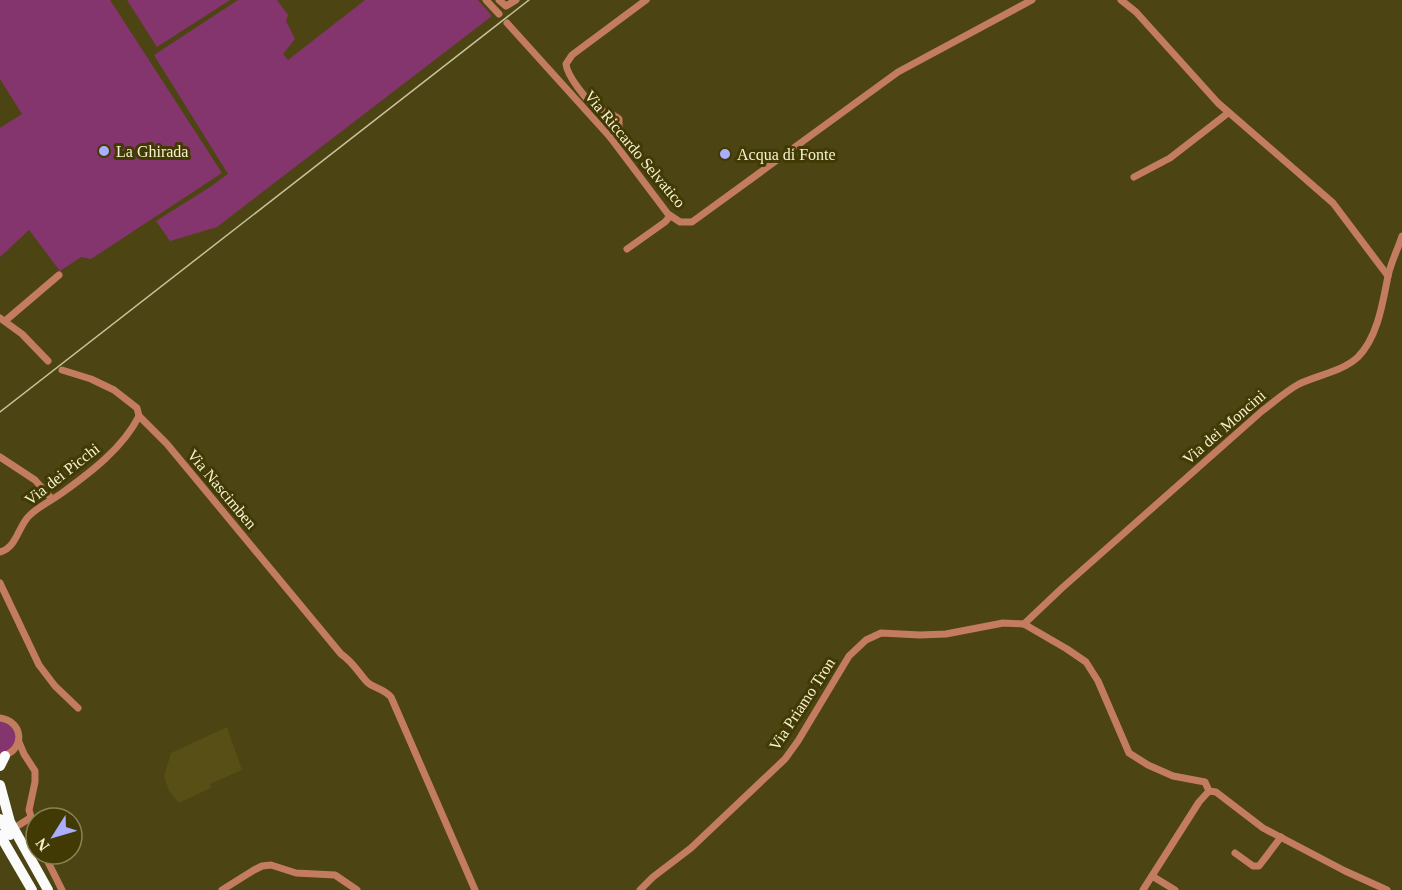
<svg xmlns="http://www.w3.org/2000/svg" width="1402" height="890" viewBox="0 0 1402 890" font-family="'Times New Roman',serif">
  <rect width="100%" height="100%" fill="#4c4412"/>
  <polygon fill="#574f16" points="227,727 242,770 210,784 211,788 179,803 169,791 164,776 171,753"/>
  <g fill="#85356d">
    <polygon points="0,0 110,0 222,173 91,259 81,257 60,271 29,230 0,257 0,128 22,114 0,79"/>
    <polygon points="127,0 230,0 157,47"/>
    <polygon points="238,0 277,0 288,15 286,21 295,39 283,54 288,60 365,0 478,0 492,16 217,227 170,241 156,221 210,187 228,174 154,55"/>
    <path d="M0,721C13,725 17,731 15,745L4,754H0Z"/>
  </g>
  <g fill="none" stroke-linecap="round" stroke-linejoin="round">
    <g stroke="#c47c61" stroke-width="7">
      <polyline points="486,0 499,14"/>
      <polyline points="499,0 506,6 516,0"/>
      <polyline points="1121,0 1136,12 1218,103 1333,203 1388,276"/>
      <polyline points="507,23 610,137 668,214 680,222 692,222 898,72 1032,0"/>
      <path d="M610,137L619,128V119C612,113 604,112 597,108C587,101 567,76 566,64L572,55L646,0"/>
      <polyline points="1134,177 1170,158 1228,113"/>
      <polyline points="627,249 665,222 670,216"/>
      <polyline points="0,318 22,334 48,361"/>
      <polyline points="5,321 59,275"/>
      <path d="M62,370L91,379L114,390L137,408L139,416L167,444L341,654C353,662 358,672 367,682C373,688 383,688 391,697L475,890"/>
      <polyline points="0,457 35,480 52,499"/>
      <path d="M0,552C16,548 18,528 28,517C37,507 51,501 62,493C91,472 123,448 139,416"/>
      <polyline points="0,583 39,665 55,686 78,708"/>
      <path d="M1024,624L1062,588L1262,411C1274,402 1286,391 1299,384C1318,375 1343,371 1358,357C1378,337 1383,301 1388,276C1391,262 1398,249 1402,236"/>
      <path d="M0,718C23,721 26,749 3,756"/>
      <polyline points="19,742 24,754 35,771 35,782 29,810 36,833"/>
      <polyline points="1209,791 1216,792 1263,828 1345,871 1387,890"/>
      <polyline points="19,825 30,818"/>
      <polyline points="1235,853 1253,866 1259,866 1281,837"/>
      <polyline points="44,854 62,890"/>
      <polyline points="1152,876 1175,890"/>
      <polyline points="222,890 254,870 262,866 271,865 296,873 335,875 357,890"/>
      <polyline points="640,890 653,877 691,848 785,759 798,741 849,656 866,640 881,633 920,635 946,634 1003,623 1024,624 1067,649 1086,662 1098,681 1129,753 1148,765 1173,776 1205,782 1209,791"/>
      <polyline points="1143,890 1199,802 1209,791"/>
    </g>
    <g stroke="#fbfbfb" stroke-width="10">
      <polyline points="0,766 5,756"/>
      <polyline points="0,785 10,822 48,890"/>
      <polyline points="0,819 10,835"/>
      <polyline points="0,835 32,890"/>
    </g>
    <polyline stroke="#c7c19c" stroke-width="1.5" points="0,412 529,0"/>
  </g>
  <g fill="#abaffb" stroke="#413a04" stroke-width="2">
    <circle cx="104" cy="151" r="6"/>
    <circle cx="725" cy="154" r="6"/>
  </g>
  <g text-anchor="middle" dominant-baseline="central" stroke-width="6" stroke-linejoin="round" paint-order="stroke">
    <g font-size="16" fill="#f6f1d1" stroke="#413a04">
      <text transform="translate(635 149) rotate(50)">Via Riccardo Selvatico</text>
      <text transform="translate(1224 427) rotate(-41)">Via dei Moncini</text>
      <text transform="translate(62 474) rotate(-38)">Via dei Picchi</text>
      <text transform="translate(222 489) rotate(50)">Via Nascimben</text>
      <text transform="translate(802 704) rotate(-57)">Via Priamo Tron</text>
    </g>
    <g font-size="16" fill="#f6f1d1" stroke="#413a04" text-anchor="start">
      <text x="116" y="151">La Ghirada</text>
      <text x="737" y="154">Acqua di Fonte</text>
    </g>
  </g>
  <g transform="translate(54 836) rotate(233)"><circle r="28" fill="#413a04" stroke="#898356" stroke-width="1.5"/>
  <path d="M0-4.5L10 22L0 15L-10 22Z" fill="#abaffb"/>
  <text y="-9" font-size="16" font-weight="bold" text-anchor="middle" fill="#f6f1d1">N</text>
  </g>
</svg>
